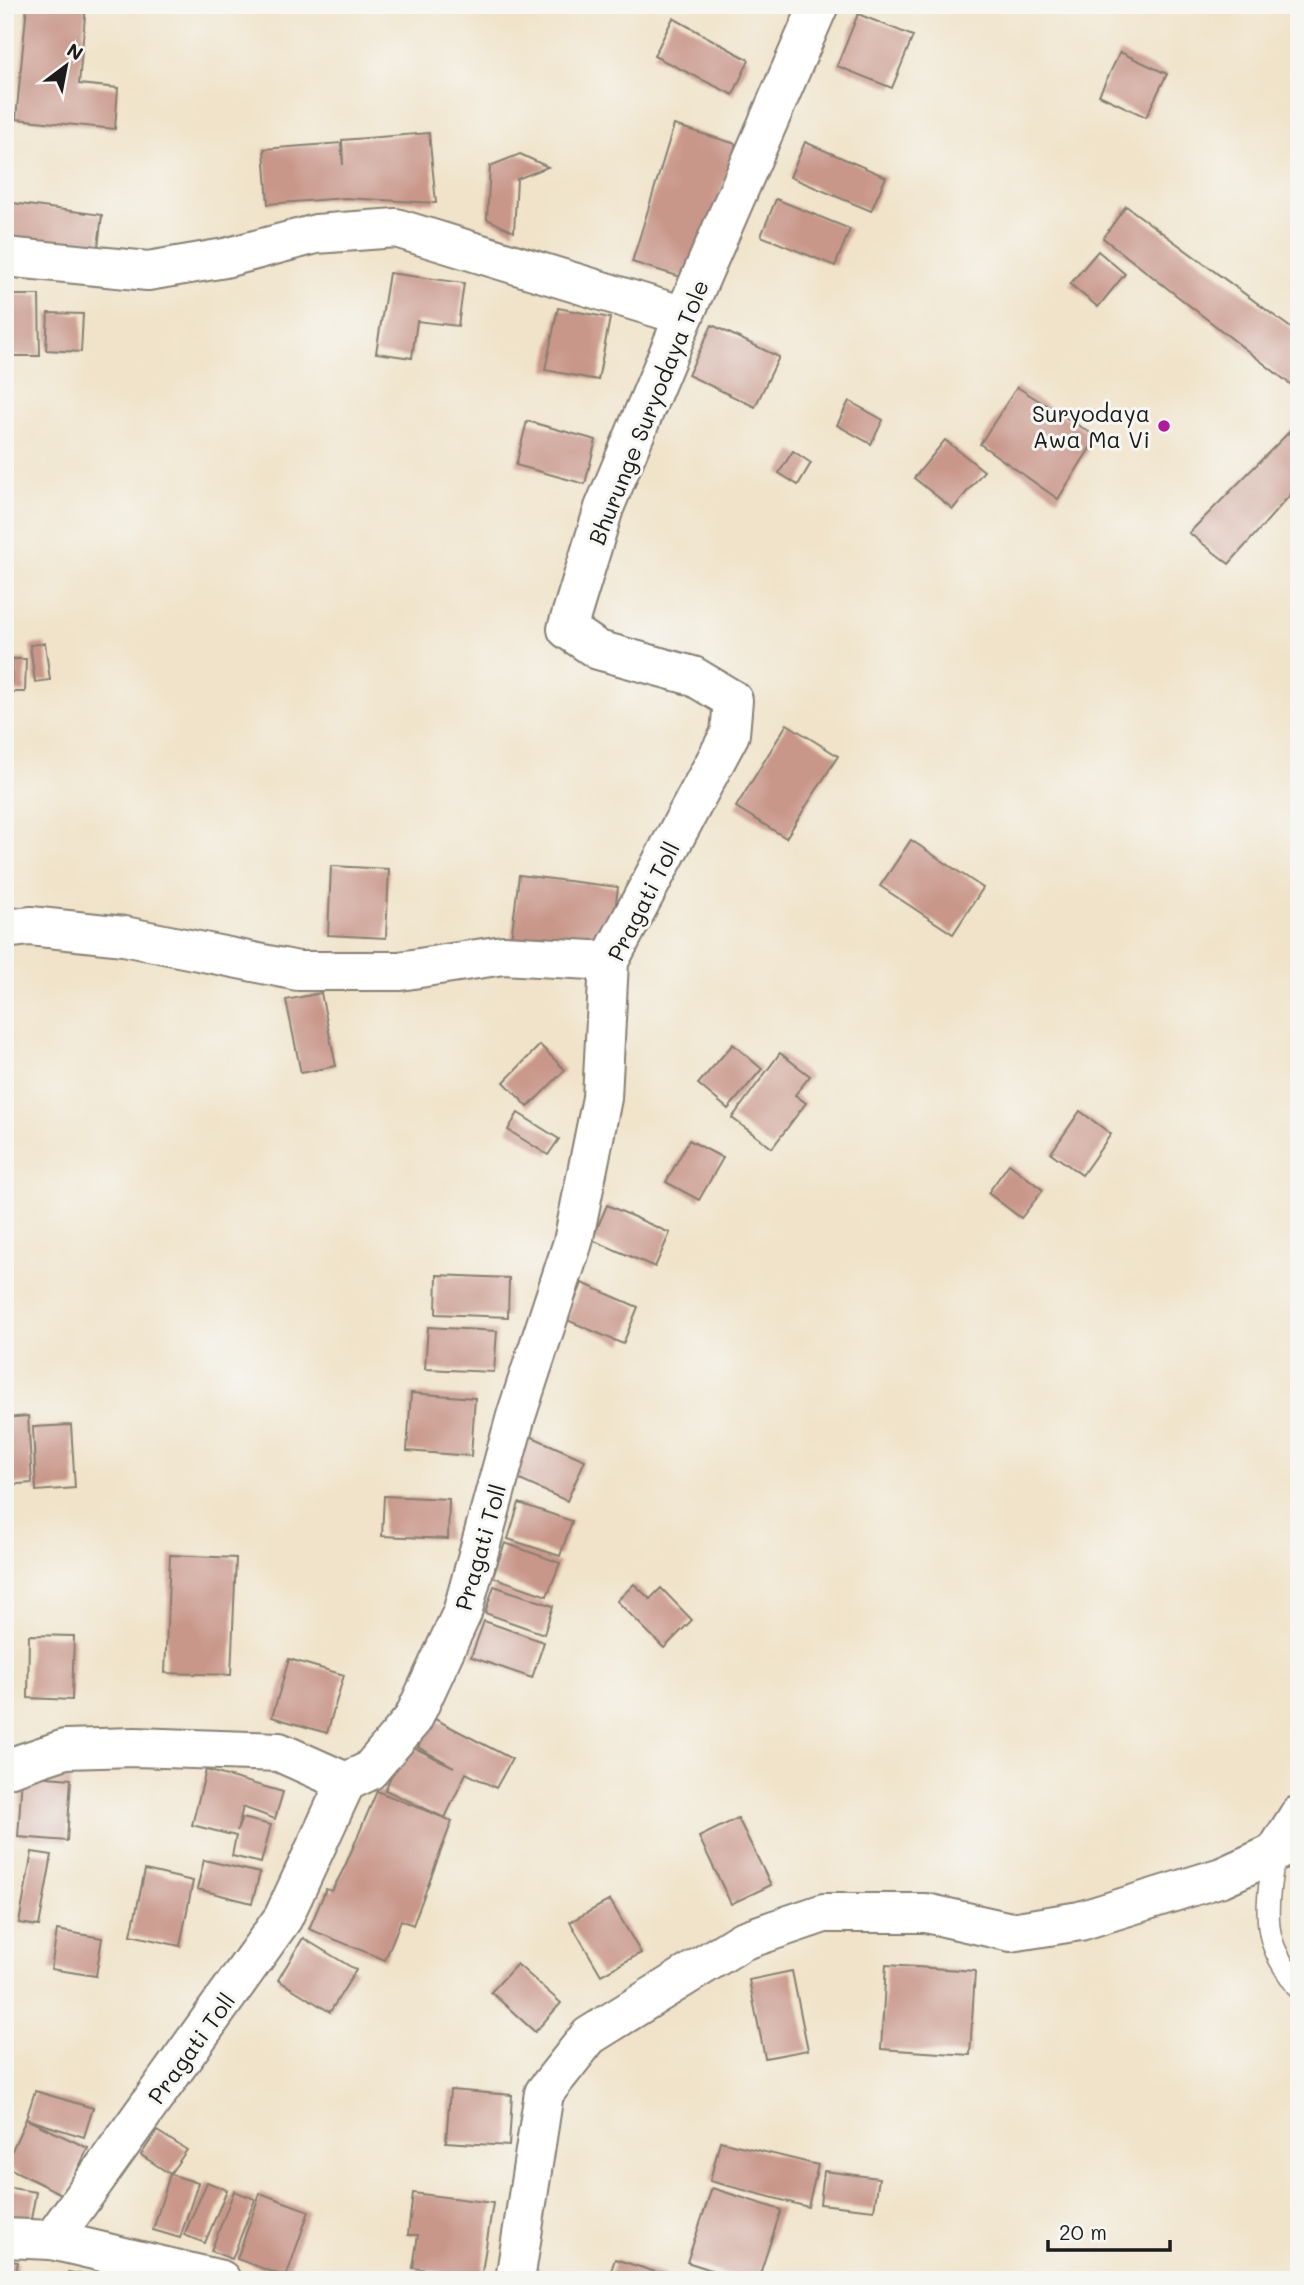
<svg xmlns="http://www.w3.org/2000/svg" width="1304" height="2285" viewBox="0 0 1304 2285" font-family="Mali,sans-serif">
  <rect width="100%" height="100%" fill="#f6f6f2"/>
  <filter id="ink" filterUnits="userSpaceOnUse"><feTurbulence type="fractalNoise" baseFrequency=".0143" numOctaves="2"/><feDisplacementMap in="SourceGraphic" scale="14" xChannelSelector="R" yChannelSelector="G"/><feConvolveMatrix kernelMatrix="1 2 1 2 8 2 1 2 1" color-interpolation-filters="sRGB"/></filter>
  <filter id="wash" filterUnits="userSpaceOnUse"><feTurbulence type="fractalNoise" baseFrequency=".00686" numOctaves="4" result="noise"/><feDisplacementMap in="SourceGraphic" scale="28" xChannelSelector="R" yChannelSelector="G"/><feGaussianBlur stdDeviation="1.57" result="paint"/><feColorMatrix in="noise" values="0 0 0 0 0 0 0 0 0 0 0 0 0 0 0 0 0 1.4 0 .05"/><feComposite in="paint" operator="in"/></filter>
  <g filter="url(#wash)">
    <rect width="100%" height="100%" fill="#f0e3c9"/>
    <g id="blocks">
      <g fill="#c9978a">
        <polygon points="27,5 86,5 79,84 118,88 115,129 16,119"/>
        <polygon points="858,14 913,36 892,88 837,66"/>
        <polygon points="673,18 749,60 733,95 654,56"/>
        <polygon points="1120,52 1167,74 1146,117 1099,95"/>
        <polygon points="674,125 736,144 694,281 632,262"/>
        <polygon points="429,133 436,203 345,198 268,204 264,149 341,143 343,165 342,140"/>
        <polygon points="805,142 886,177 871,211 790,177"/>
        <polygon points="520,154 548,167 517,179 514,232 487,219 490,166"/>
        <polygon points="776,199 850,229 835,266 761,236"/>
        <polygon points="5,202 102,215 96,263 5,251"/>
        <polygon points="1126,206 1299,334 1299,391 1103,238"/>
        <polygon points="1098,251 1125,274 1098,307 1070,284"/>
        <polygon points="389,273 464,283 458,326 417,321 412,358 376,353"/>
        <polygon points="5,295 39,295 40,356 5,356"/>
        <polygon points="558,308 610,318 598,380 545,370"/>
        <polygon points="48,313 83,314 81,352 46,350"/>
        <polygon points="712,325 779,357 755,407 688,375"/>
        <polygon points="1017,387 1097,437 1058,499 980,444"/>
        <polygon points="849,401 883,420 871,444 837,425"/>
        <polygon points="527,421 596,440 585,484 516,465"/>
        <polygon points="1299,422 1299,485 1229,564 1189,533"/>
        <polygon points="945,440 984,471 953,509 914,478"/>
        <polygon points="793,451 811,463 798,485 779,473"/>
        <polygon points="45,643 50,680 35,682 30,645"/>
        <polygon points="12,659 26,659 25,692 11,692"/>
        <polygon points="787,724 838,756 786,838 736,807"/>
        <polygon points="911,840 983,888 953,934 880,886"/>
        <polygon points="331,866 389,869 386,938 328,935"/>
        <polygon points="519,875 618,887 610,952 511,940"/>
        <polygon points="321,993 336,1066 301,1073 286,1000"/>
        <polygon points="733,1044 762,1069 728,1109 698,1084"/>
        <polygon points="540,1045 565,1070 528,1107 504,1082"/>
        <polygon points="780,1053 810,1076 795,1095 806,1103 772,1148 732,1118"/>
        <polygon points="1080,1111 1111,1134 1082,1175 1051,1153"/>
        <polygon points="518,1113 559,1139 548,1155 508,1130"/>
        <polygon points="689,1140 723,1158 699,1200 666,1182"/>
        <polygon points="1009,1164 1043,1190 1021,1218 988,1193"/>
        <polygon points="607,1205 670,1233 655,1267 592,1240"/>
        <polygon points="437,1275 509,1278 508,1317 436,1314"/>
        <polygon points="582,1283 638,1307 623,1344 567,1320"/>
        <polygon points="428,1327 497,1331 494,1372 425,1369"/>
        <polygon points="411,1393 475,1398 471,1456 407,1451"/>
        <polygon points="28,1416 32,1483 5,1485 5,1418"/>
        <polygon points="71,1425 75,1488 36,1491 33,1427"/>
        <polygon points="530,1436 585,1460 567,1501 513,1477"/>
        <polygon points="384,1496 449,1499 448,1539 382,1536"/>
        <polygon points="519,1503 572,1521 560,1556 508,1539"/>
        <polygon points="505,1543 560,1563 547,1596 493,1577"/>
        <polygon points="170,1555 236,1558 231,1675 165,1673"/>
        <polygon points="634,1584 650,1599 661,1588 692,1620 664,1648 617,1601"/>
        <polygon points="494,1586 553,1606 544,1634 485,1613"/>
        <polygon points="484,1621 544,1642 532,1678 471,1657"/>
        <polygon points="29,1635 74,1636 72,1700 28,1698"/>
        <polygon points="289,1659 344,1675 327,1733 272,1717"/>
        <polygon points="433,1718 512,1759 496,1788 466,1773 445,1818 385,1790 406,1744 454,1767 418,1747"/>
        <polygon points="206,1770 283,1792 275,1819 243,1807 237,1831 242,1818 271,1825 261,1863 232,1856 236,1836 192,1825"/>
        <polygon points="22,1775 71,1779 67,1841 18,1837"/>
        <polygon points="377,1791 452,1821 413,1925 401,1920 385,1960 309,1929 326,1889 332,1891 345,1866"/>
        <polygon points="738,1818 771,1885 731,1904 699,1837"/>
        <polygon points="32,1852 52,1855 39,1926 19,1923"/>
        <polygon points="204,1860 260,1873 252,1903 197,1889"/>
        <polygon points="145,1870 193,1881 180,1946 131,1935"/>
        <polygon points="610,1900 641,1953 601,1975 570,1922"/>
        <polygon points="57,1930 102,1938 96,1976 51,1969"/>
        <polygon points="303,1938 356,1970 330,2012 278,1980"/>
        <polygon points="517,1964 561,2003 535,2032 491,1992"/>
        <polygon points="886,1965 975,1971 970,2055 881,2049"/>
        <polygon points="792,1971 808,2050 765,2058 749,1980"/>
        <polygon points="450,2090 512,2095 509,2146 446,2142"/>
        <polygon points="35,2091 93,2108 84,2137 26,2119"/>
        <polygon points="26,2119 88,2148 65,2196 5,2166"/>
        <polygon points="157,2131 187,2150 170,2174 141,2155"/>
        <polygon points="720,2141 818,2165 808,2207 710,2181"/>
        <polygon points="824,2171 879,2178 874,2210 820,2204"/>
        <polygon points="170,2174 198,2183 180,2238 153,2230"/>
        <polygon points="207,2182 227,2190 205,2243 184,2235"/>
        <polygon points="5,2187 36,2192 29,2230 5,2225"/>
        <polygon points="712,2188 781,2210 758,2280 742,2280 687,2262"/>
        <polygon points="234,2191 255,2199 232,2259 211,2251"/>
        <polygon points="260,2193 309,2211 286,2277 237,2259"/>
        <polygon points="413,2193 493,2203 481,2278 413,2268 418,2235 408,2235"/>
        <polygon points="615,2259 665,2275 663,2280 608,2280"/>
        <polygon points="5,2260 18,2262 14,2280 5,2280"/>
        <polygon points="68,2272 106,2278 106,2280 67,2280"/>
      </g>
    </g>
  </g>
  <g filter="url(#ink)">
    <use href="#blocks" fill-opacity="0" stroke="#868072" stroke-width="2"/>
    <g fill="none" stroke-linecap="round" stroke-linejoin="round">
      <g stroke="#868072" stroke-width="24">
        <path id="service" d="M1275,1853C1270,1879 1264,1916 1272,1941C1277,1958 1289,1975 1299,1989"/>
      </g>
      <g stroke="#868072" stroke-width="42">
        <g id="minor">
          <polyline points="5,257 148,271 225,258 316,234 396,228 684,316"/>
          <polyline points="5,929 30,926 124,936 298,971 400,971 503,955 609,961"/>
          <polyline points="5,1769 65,1749 135,1747 279,1752 346,1782"/>
          <polyline points="5,2238 52,2240 221,2280"/>
          <polyline points="52,2240 283,1918 346,1782 369,1771 413,1719 462,1613 516,1416 573,1242 602,1098 609,961 730,734 733,700 693,676 598,650 567,629 604,508 684,316 819,5"/>
          <polyline points="515,2280 544,2093 589,2036 742,1941 824,1913 926,1913 1011,1932 1080,1921 1222,1877 1275,1853 1299,1815"/>
        </g>
      </g>
      <use href="#service" stroke="#fff" stroke-width="21"/>
      <use href="#minor" stroke="#fff" stroke-width="38"/>
    </g>
  </g>
  <circle fill="#b5179e" stroke="#f6f6f2" stroke-width="2.5" cx="1164" cy="426" r="7"/>
  <g text-anchor="middle" dominant-baseline="central" stroke-width="6" stroke-linejoin="round" paint-order="stroke">
    <g font-size="23" fill="#1c1c1c" stroke="#f6f6f2">
      <text transform="translate(648 412) rotate(-68)">Bhurunge Suryodaya Tole</text>
      <text transform="translate(643 901) rotate(-63)">Pragati Toll</text>
      <text transform="translate(480 1547) rotate(-74)">Pragati Toll</text>
      <text transform="translate(191 2048) rotate(-54)">Pragati Toll</text>
    </g>
    <g font-size="23" fill="#1c1c1c" stroke="#f6f6f2" text-anchor="end">
      <text x="1150" y="413">Suryodaya<tspan x="1150" dy="26">Awa Ma Vi</tspan></text>
    </g>
  </g>
  <rect width="1304" height="2285" fill="none" stroke="#f6f6f2" stroke-width="28"/>
  <g transform="translate(66 66) rotate(32)" stroke="#f6f6f2" stroke-width="5" paint-order="stroke">
  <path d="M0-5L12 26L0 18L-12 26Z" fill="#1c1c1c"/>
  <text y="-10" font-size="19" font-weight="bold" text-anchor="middle" fill="#1c1c1c">N</text>
  </g>
  <path d="M1048 2240v10h122v-10" fill="none" stroke="#1c1c1c" stroke-width="3.5"/>
  <text x="1059" y="2240" font-size="21" fill="#1c1c1c" stroke="#f6f6f2" stroke-width="5" paint-order="stroke">20 m</text>
</svg>
